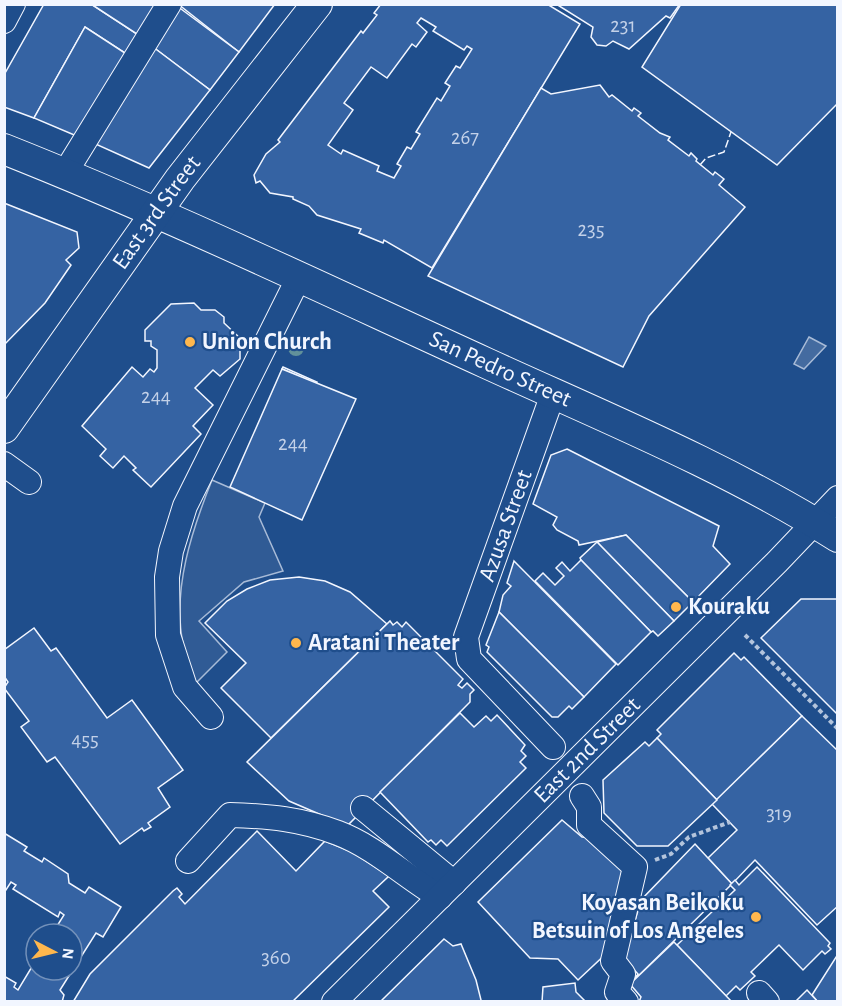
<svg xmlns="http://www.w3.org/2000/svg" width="842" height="1006" viewBox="0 0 842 1006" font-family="'Alegreya Sans',sans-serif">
  <rect width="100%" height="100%" fill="#1f4e8c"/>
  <path fill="#305b95" stroke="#a8bbd7" stroke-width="1.5" d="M212,480L265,503L259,517L283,571L244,582L199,621L227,652L194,685C191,671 186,658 183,644C172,589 192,530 212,480Z"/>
  <polygon fill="#446ba0" stroke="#a8bbd7" stroke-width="1.5" points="809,337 826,346 804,369 794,364"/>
  <g fill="#3563a3" stroke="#f2f6ff" stroke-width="1.5" fill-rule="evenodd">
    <polygon points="44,4 91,4 140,36 128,55 85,27 34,118 4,107 4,75"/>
    <polygon points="91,4 161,4 140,36"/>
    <polygon points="178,4 275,4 239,52"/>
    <path d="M381,4H547L580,24L432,268L384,240L383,243L359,233L361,229L317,215L309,206L293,199V197L270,193L260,181L256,183L254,175L266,154L280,142L278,140L361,31L363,33L377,15L374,13ZM421,18L436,27L433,31L464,50L467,46L472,49L460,68L456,66L445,83L450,86L441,101L437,98L416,132L420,134L411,149L407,147L397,164L401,166L394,178L377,171L379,166L343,150L341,154L328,145L353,110L344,103L371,67L387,78L412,44L416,47L427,32L417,23Z"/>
    <polygon points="556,4 680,4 670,18 666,16 629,49 613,41 606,46 597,45 591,37 593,27"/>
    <polygon points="681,4 838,4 838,103 777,165 642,67"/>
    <polygon points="177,6 239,52 210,90 153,47"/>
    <polygon points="85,27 128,55 79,137 34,118"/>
    <polygon points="153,47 210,90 149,168 91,142"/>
    <polygon points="600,85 609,97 612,95 632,111 634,108 641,113 638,116 660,133 670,137 668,140 689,156 691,153 697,159 696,161 713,175 715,172 724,179 719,185 745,207 649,316 623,367 428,276 541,88 551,94"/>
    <polygon points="4,203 77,232 79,248 66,260 71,265 45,303 4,345"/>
    <polygon points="194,303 201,310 215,310 224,317 224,323 240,338 240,359 220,376 213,370 195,388 213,405 193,426 201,434 151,487 133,470 136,468 124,456 113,468 100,456 106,449 82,426 132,367 143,377 150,369 154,372 157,368 157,350 151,346 151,341 145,341 145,330 171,304"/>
    <polygon points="283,367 317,382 316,384 282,369"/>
    <polygon points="282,369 356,399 302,520 230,487"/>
    <polygon points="567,449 719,526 713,546 730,564 693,602 626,535 579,545 578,541 557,530 553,525 557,517 533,504 551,455"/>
    <polygon points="626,535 693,602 674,621 597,542"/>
    <polygon points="597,542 674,621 658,636 653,631 651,632 581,560 580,558"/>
    <polygon points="581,560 651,632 618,665 535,581 543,573 555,585 564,576 556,568 562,562 570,571"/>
    <polygon points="514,561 616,664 584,697 499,612 503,595 511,586 507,583"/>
    <polygon points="299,577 325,581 350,592 387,624 271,738 221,688 246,663 205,623 227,601 247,589 270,580"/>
    <polygon points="801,599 838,599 838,715 761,638"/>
    <polygon points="499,612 584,697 572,709 569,706 558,717 552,717 487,652 489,647 486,645"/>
    <polygon points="390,621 393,625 397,622 402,627 406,622 463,679 458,685 462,688 467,683 474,690 470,694 470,702 347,826 289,801 247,762"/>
    <polygon points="34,628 51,651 56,648 107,718 132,700 183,770 158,788 170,807 148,823 151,827 144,831 142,828 120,844 55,757 47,762 21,727 29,721 4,688 8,682 4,676 4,650"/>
    <polygon points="734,653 741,660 744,657 802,716 717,800 657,738 661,734 657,730"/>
    <polygon points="460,713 474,727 486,716 491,721 497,715 525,745 521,751 526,756 520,762 526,768 447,846 441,840 436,845 431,840 428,842 380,792"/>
    <polygon points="802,716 838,751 838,906 817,925 755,860 732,884 708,858 737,830 712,804"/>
    <polygon points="657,738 717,800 668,846 637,846 604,813 603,780 645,742 649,746"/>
    <polygon points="562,820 582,837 598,838 628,868 611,949 578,980 558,959 530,958 478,902"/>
    <polygon points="257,831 296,871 325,841 352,852 389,876 373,891 389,907 292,1002 73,1002 90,974 173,891 177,888 182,894 179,897 185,904"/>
    <polygon points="4,833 27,847 24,851 42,862 44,858 68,874 69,883 85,893 89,887 121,907 103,937 96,933 60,990 64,995 62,1002 4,1002 4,976 16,983 14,987 18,990 36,960 36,970 72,970 72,934 52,934 64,915 60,912 58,917 13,889 16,885 11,882 4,893"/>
    <polygon points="695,844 732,884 630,984 638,974 624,959 641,900"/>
    <polygon points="757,867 830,943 828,946 831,949 825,954 822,951 803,970 779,945 751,972 755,976 740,990 736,986 726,996 677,945 735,890 730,885 735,880 739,885"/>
    <polygon points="444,939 453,946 461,944 476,980 481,1000 479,1002 380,1002"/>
    <polygon points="674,942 732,1002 639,1002 641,997 630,984"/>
    <polygon points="838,954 838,1002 818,1002 812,995"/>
    <polygon points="575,983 576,992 586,1002 542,1002 543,987"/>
    <polygon points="807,990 818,1002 795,1002"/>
  </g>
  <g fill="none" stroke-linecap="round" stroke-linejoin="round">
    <g stroke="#f2f6ff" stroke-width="26">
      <g id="minor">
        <polyline points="4,21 13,4"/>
        <polyline points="65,173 169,4"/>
        <polyline points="4,464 29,482"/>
        <polyline points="211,717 185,687 168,635 167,577 171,551 185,506 299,277"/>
        <path id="s1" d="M553,747L469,659L466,637L553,394"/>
        <polyline points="582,796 589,807 589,825 635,867 613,961 623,974 617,992 626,1002"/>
        <polyline points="363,808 454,883"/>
        <path d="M188,861L230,815C269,816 301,819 338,833C375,847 406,877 440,897"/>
        <polyline points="759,993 767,1002"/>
        <path id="s2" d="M334,1002L777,562L838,498"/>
      </g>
    </g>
    <g stroke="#f2f6ff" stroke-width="32">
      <g id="major">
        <path id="s3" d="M4,149C168,214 326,290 486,363C604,417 727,467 838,537"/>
        <path id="s4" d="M4,428L180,179L317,4"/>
      </g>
    </g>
    <g stroke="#b3c4dc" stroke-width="4" stroke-dasharray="4.5 3" stroke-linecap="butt">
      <polyline points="745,635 838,729"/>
      <polyline points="655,860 671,854 689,837 730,822"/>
    </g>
    <use href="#minor" stroke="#1f4e8c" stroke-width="24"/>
    <use href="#major" stroke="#1f4e8c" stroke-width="30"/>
    <polyline stroke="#f2f6ff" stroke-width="1.5" stroke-dasharray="8 3" stroke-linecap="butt" points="700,165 706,158 724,152 731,132"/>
  </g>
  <circle fill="#61919a" cx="296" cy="348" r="8"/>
  <g fill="#ffb74d" stroke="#1f4e8c" stroke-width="2">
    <circle cx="190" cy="342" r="6"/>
    <circle cx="676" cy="607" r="6"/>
    <circle cx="296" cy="643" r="6"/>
    <circle cx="756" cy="917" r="6"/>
  </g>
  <g text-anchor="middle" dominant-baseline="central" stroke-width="4.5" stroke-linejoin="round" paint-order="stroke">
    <g font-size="21" fill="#c3d1e8">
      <text x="623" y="25">231</text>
      <text x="465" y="137">267</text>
      <text x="591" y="229">235</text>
      <text x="156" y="396">244</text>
      <text x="293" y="443">244</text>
      <text x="85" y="739">455</text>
      <text x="779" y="813">319</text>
      <text x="276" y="957">360</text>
    </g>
    <g font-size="24" fill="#f2f6ff" stroke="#1f4e8c">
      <text stroke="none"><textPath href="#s4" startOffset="264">East 3rd Street</textPath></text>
      <text stroke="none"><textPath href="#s3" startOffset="543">San Pedro Street</textPath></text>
      <text stroke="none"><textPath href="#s1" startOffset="262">Azusa Street</textPath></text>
      <text stroke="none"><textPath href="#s2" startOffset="357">East 2nd Street</textPath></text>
    </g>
    <g font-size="24" font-weight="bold" fill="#f2f6ff" stroke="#1f4e8c" text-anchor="start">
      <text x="202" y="342">Union Church</text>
      <text x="688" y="607">Kouraku</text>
      <text x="308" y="643">Aratani Theater</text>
      <text x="744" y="903" text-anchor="end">Koyasan Beikoku<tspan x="744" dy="28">Betsuin of Los Angeles</tspan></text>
    </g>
  </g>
  <rect width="842" height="1006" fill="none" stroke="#f2f6ff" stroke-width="12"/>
  <g transform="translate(54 952) rotate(97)"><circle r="28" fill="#1f4e8c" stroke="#7391ba" stroke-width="1.5"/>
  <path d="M0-4.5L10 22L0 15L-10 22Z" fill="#ffb74d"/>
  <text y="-9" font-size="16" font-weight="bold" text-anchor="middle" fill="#f2f6ff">N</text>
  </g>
</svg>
